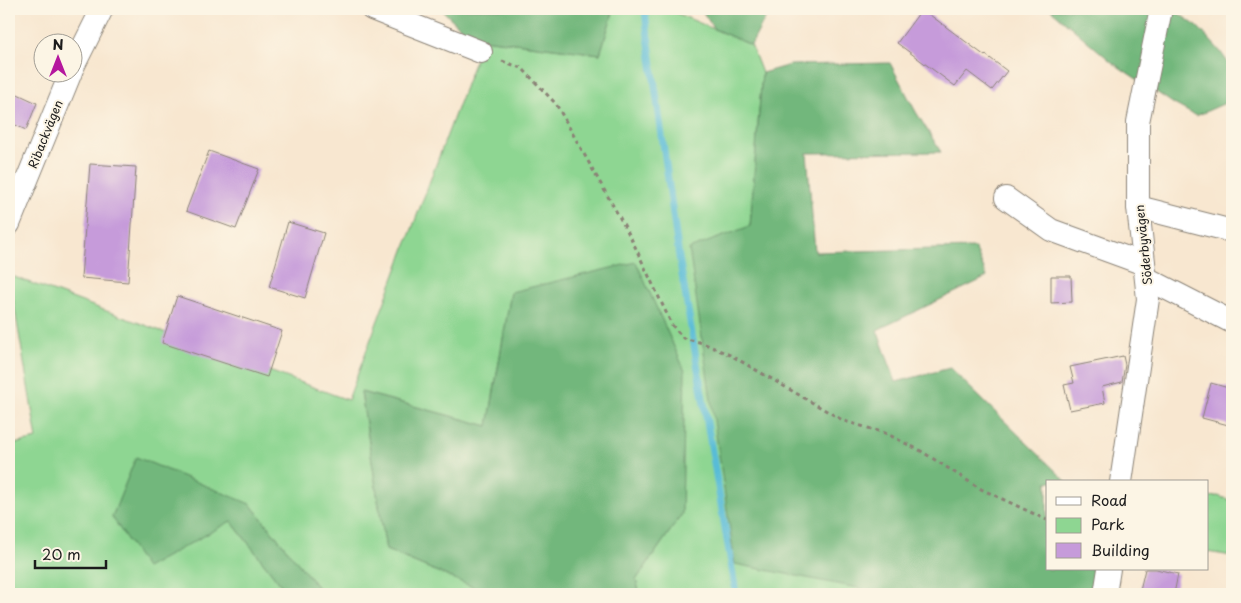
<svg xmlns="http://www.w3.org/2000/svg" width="1241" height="603" viewBox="0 0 1241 603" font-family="'Playpen Sans',sans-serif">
  <rect width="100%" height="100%" fill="#fcf5e5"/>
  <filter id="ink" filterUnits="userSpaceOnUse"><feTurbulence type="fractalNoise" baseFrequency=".02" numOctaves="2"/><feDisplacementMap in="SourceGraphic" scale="10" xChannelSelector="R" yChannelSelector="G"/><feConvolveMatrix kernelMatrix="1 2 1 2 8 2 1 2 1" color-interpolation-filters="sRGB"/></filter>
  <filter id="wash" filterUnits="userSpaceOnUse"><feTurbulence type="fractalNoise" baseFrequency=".0096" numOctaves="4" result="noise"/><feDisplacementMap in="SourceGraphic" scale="20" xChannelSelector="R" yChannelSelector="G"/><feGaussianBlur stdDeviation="1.12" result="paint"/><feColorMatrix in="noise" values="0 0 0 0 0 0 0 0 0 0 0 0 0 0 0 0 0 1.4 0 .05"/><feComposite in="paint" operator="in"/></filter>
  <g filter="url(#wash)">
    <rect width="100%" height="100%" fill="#f8e7d0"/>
    <g fill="#8ed692" stroke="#557957">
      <polygon points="614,9 667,9 751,45 762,73 750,227 863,589 865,594 640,594 636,580 682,514 511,293 488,426 361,392 386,550 473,587 476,594 323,594 250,504 231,521 288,594 9,594 9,445 37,439 9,275 348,400 483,39 600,54"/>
      <polygon points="1218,496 1232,501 1232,556 1207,552 1207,497"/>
    </g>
    <g fill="#72b77c" stroke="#476a4c">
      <polygon points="441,9 614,9 600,54 483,39 462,29"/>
      <polygon points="701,9 770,9 751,45 714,29"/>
      <polygon points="1050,9 1172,9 1198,27 1220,51 1231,67 1232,100 1196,116 1174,104 1113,63"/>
      <polygon points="890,63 916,112 941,152 807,153 815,252 975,248 987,277 877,330 896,382 950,368 1067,482 1047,482 1047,569 1098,569 1093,594 865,594 863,589 735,564 689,249 750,226 762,73 790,65"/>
      <polygon points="636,262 685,371 682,514 636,580 640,594 476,594 473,587 386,550 361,392 488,426 511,292"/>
      <polygon points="136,457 250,504 323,594 288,594 231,521 146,568 112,517"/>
    </g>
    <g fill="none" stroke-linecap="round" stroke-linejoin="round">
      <polyline stroke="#59bcd7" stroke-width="7" points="645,9 647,29 679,257 735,587 735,594"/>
    </g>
    <g id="blocks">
      <g fill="#c69bda">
        <polygon points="922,9 985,56 986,55 1007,71 992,90 967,71 955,86 897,43"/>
        <polygon points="9,90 37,103 26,130 9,122"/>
        <polygon points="209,151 259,169 236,229 186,211"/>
        <polygon points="90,164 136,167 128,282 81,278"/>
        <polygon points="288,222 324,233 305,298 269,287"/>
        <polygon points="1051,276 1071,276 1072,302 1051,303"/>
        <polygon points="177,296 282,331 267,377 162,343"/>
        <polygon points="1123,356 1125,365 1122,382 1102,387 1105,403 1070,410 1064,385 1074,383 1070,367"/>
        <polygon points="1211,383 1232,389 1232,426 1202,418"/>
        <polygon points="1145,569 1156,569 1178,574 1174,594 1139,594"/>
      </g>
    </g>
  </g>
  <g filter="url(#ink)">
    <use href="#blocks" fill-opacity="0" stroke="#8a8276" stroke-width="1"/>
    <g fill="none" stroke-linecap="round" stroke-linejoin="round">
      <g stroke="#8a8276" stroke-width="24">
        <g id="minor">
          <polyline points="372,9 481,52"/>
          <polyline points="72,69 102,9"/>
          <polyline points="1006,198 1051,230 1144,264"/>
          <polyline points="1138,207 1232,231"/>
          <polyline points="9,224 71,72"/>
          <polyline points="1146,278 1232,322"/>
          <polyline points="1121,482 1148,299 1138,207 1138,122 1161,9"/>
          <polyline points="1105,594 1109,569"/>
        </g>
      </g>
      <polyline stroke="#8a8276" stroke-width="3" stroke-dasharray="4 4" stroke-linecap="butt" points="502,61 522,68 556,104 630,236 672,325 683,338 703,343 732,356 844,421 885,433 921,451 979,488 1047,520"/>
      <use href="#minor" stroke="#fff" stroke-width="22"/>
    </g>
  </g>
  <g text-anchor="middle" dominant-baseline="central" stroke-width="4" stroke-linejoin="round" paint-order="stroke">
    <g font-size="12" fill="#1c1c1c" stroke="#fcf5e5">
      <text transform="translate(45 134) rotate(-68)">Ribackvägen</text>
      <text transform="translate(1143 245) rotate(-96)">Söderbyvägen</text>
    </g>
  </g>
  <rect width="1241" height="603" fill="none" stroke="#fcf5e5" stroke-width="30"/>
  <rect x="1046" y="480" width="162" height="90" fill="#fcf5e5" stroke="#a29e95"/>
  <rect x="1056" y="497" width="25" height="8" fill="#ffffff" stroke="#a29e95"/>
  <text x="1091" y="506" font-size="15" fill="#1c1c1c">Road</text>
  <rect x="1056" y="518" width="25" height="15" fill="#8ed692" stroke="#a29e95"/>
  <text x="1091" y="530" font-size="15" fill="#1c1c1c">Park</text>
  <rect x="1056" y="543" width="25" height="15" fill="#c69bda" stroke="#a29e95"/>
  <text x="1091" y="556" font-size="15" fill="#1c1c1c">Building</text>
  <g transform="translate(58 58)"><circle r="24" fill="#fcf5e5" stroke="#a29e95"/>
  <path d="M0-4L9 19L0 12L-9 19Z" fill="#b5179e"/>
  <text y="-8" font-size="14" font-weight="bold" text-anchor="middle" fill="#1c1c1c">N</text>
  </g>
  <path d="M35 560v8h71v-8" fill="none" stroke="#1c1c1c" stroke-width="2.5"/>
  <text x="42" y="560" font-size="15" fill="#1c1c1c" stroke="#fcf5e5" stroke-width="4" paint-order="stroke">20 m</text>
</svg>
